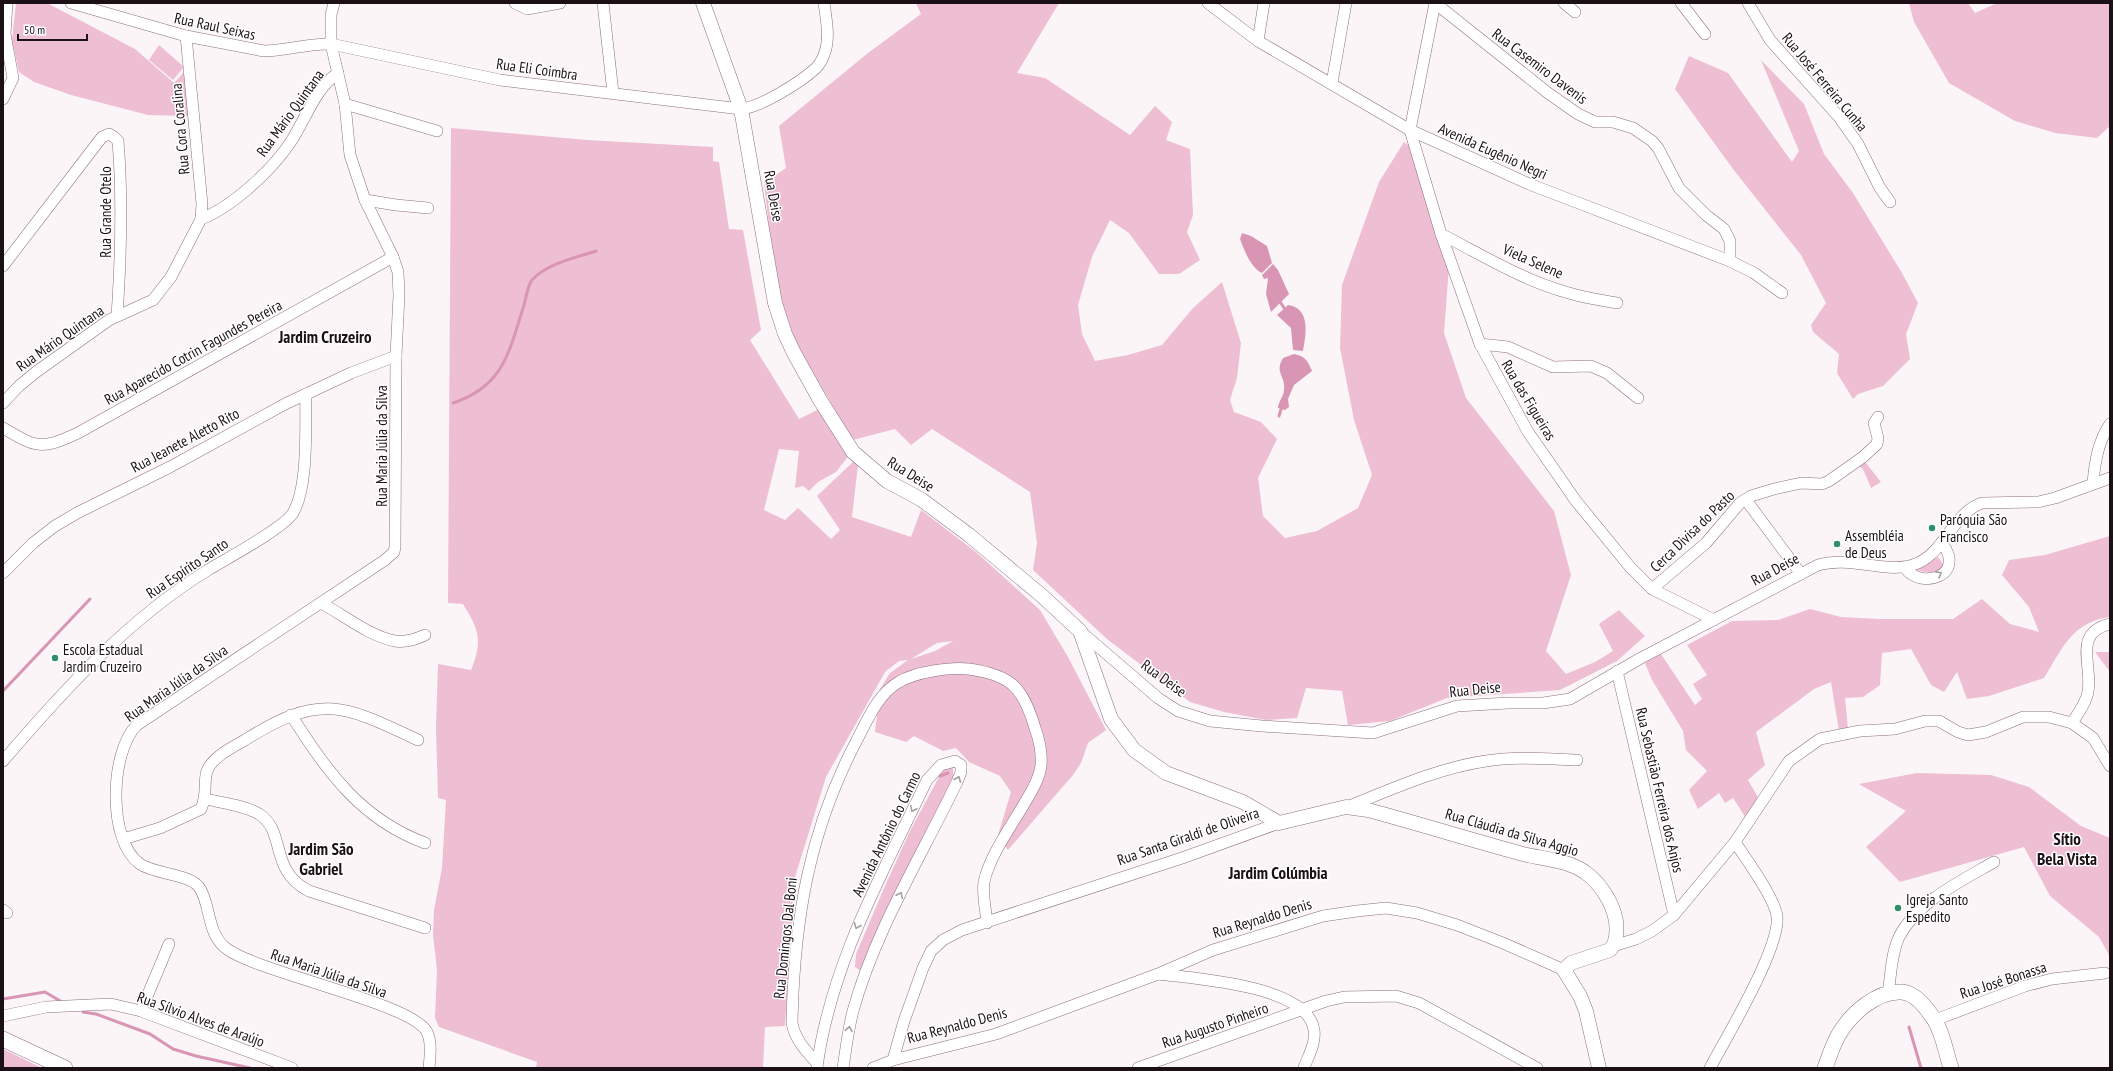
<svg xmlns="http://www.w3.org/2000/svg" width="2113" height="1071" viewBox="0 0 2113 1071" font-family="'PT Sans Narrow',sans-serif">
  <rect width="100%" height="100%" fill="#fcf5f8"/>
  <g fill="#eebed2" fill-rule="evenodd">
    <polygon points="16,3 47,3 135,49 174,83 185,71 190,116 148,115 71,95 34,82 19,72 12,40"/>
    <polygon points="916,3 1059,3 1017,73 1045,78 1130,135 1155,106 1172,122 1166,140 1190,149 1193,215 1187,232 1200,260 1179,274 1159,274 1129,233 1110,220 1092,257 1078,305 1082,334 1095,361 1128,355 1162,345 1193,308 1222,282 1241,343 1237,378 1230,400 1234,412 1261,422 1277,439 1258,478 1263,516 1285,538 1317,531 1358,508 1372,475 1354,420 1340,348 1342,285 1379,182 1404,142 1415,150 1449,266 1444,333 1466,398 1554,511 1571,575 1546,651 1566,674 1595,662 1613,651 1599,624 1619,610 1645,636 1617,661 1560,690 1447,698 1390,721 1348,725 1342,691 1306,688 1297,718 1266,720 1224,712 1190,702 1107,639 1033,570 1037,543 1030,492 932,429 911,445 895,429 853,440 790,334 775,279 764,183 786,168 779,126 868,53 921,14"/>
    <polygon points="1909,3 1968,3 1975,13 1997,3 2110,3 2110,126 2097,138 2055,133 2015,121 1949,83 1914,22"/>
    <polygon points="159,45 184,67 173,80 149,60"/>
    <polygon points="1689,56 1728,73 1792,162 1799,151 1761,60 1804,104 1824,154 1853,193 1902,273 1918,303 1906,334 1910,359 1883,386 1858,394 1853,399 1837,373 1839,354 1813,332 1811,325 1826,303 1801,255 1733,169 1675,89"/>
    <path d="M451,128L587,140L713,147V161L719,162L729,229L743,230L761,330L750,340L799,419L821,408L850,454L836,472L818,482L809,491L803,486L795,488L799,451L779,449L764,510L785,520L798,508L831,539L840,530L817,496L854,461L858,465L852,517L911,537L921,510L976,552L1040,610L1068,657L1106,730L1088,743L1081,763L1073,775L1008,850L998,835L1011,792L1000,776L969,762L956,748L943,751L914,736L906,742L875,732L880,689L890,673L908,660L899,661L885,672L826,777L795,877L785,1026L765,1027L763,1068H536L537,1062L439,1027L435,1018L437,970L433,935L434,910L442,868L446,800L438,798L436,727L438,664L471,670C483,640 479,630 463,604L448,603ZM953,641L935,651L911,659L937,643Z"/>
    <polygon points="1862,458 1881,482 1871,488 1863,469 1857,465"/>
    <path d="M2110,536V617C2072,622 2062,649 2044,678L1989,696L1967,699L1957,672L1944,692L1931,685L1911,649L1882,653L1880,685L1863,697L1845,698L1848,729L1839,731L1831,682L1814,689L1756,732L1765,765L1748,780L1760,801L1746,818L1733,798L1725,803L1719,793L1698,809L1689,790L1707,771L1686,750L1683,731L1652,680L1645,663L1661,654L1695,705L1702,699L1693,684L1707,675L1687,645L1732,621L1778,620L1810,609L1841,617L1880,619H1953L1982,599L2010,624L2039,632L2029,607L2002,575L2009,560L2045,555Z"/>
    <path d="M1938,557L1943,564L1939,571C1931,572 1924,574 1917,569Z"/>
    <polygon points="2095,652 2110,652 2110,672"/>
    <polygon points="946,764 953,768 953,777 861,971 855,967 856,954 885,886 910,831"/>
    <polygon points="1917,773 1991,775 2029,787 2081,826 2110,838 2110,957 2099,937 2050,896 2024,847 1900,882 1866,847 1906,811 1859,784"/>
    <polygon points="3,1049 42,1068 3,1068"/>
  </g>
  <g fill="#d996b4">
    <path d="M1242,233L1251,236L1267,246L1272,263L1262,273C1251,268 1244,250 1240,239Z"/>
    <polygon points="1273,264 1278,270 1289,294 1271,312 1266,294 1268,278 1264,279 1262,275"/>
    <path d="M1288,305C1311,308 1306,335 1303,351L1293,350L1291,328L1277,315Z"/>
    <path d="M1294,354C1305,356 1308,361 1312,371L1294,385L1288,399L1289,407L1285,410L1278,408C1278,402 1284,396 1284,390C1286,376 1274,373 1283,358Z"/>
  </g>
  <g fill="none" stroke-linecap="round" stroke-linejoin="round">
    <g stroke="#d996b4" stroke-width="3">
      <polyline points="1279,300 1286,311"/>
      <path d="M453,403C504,386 509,352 524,305C526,298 528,285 532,280C548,263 575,258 596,251"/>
      <polyline points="1279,416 1282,406"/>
      <polyline points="3,691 90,599"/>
      <polyline points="940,776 948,773"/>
      <polyline points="3,999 45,992 62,1002"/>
      <polyline points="83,1012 96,1014 150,1034 173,1049 196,1056 250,1068"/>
      <polyline points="1909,1027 1921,1068"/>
    </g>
    <g stroke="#8c6f7c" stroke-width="12">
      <g id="minor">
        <path d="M71,3L186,36L264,51C287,51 308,43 331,44L500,80L741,109C761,107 801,82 816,68C820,64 823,58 825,52C830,37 826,18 824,3"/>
        <path d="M334,3L331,15V44L345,104L350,155L365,200L393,257L398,272L399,295L396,356L395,547L394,552L385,560L137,725C110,751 107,841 140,864C155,874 189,874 199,887C211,903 206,934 227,949C262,974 412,1003 427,1032C432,1043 430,1057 429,1068"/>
        <polyline points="515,3 527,9 560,3"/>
        <polyline points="603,3 613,93"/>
        <polyline points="1208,3 1258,41 1410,130 1529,184 1730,261 1754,273 1782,293"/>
        <polyline points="1435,3 1410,130 1441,234 1480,344 1528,432 1576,501 1630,567 1652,589 1714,620"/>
        <polyline points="1435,3 1548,93 1578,114 1595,122 1613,122 1633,128 1652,141 1658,148 1679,188 1706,215 1724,229 1730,241 1730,261"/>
        <polyline points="1564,3 1575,12"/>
        <polyline points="1681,3 1705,34"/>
        <polyline points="1748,3 1770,40 1839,117 1858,144 1880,188 1890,202"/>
        <polyline points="186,36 202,204 201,219"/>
        <polyline points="1258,41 1264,3"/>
        <polyline points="1332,83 1346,3"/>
        <polyline points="3,99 13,78 5,34 7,3"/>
        <polyline points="345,104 437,131"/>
        <polyline points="365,200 396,205 428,208"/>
        <path d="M1441,234C1482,255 1524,281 1569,293C1585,298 1601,300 1617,303"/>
        <path d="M3,266L102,137L109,134L114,137L118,141C123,200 121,257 117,316"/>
        <polyline points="1480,344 1508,347 1553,367 1591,366 1607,373 1638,398"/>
        <path d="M3,403L19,386L36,372L109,320L153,300L171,277L201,219C232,207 271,171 290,143C305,121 315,88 338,73"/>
        <path d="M3,428C37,448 41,450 78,433L393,257"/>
        <path d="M2093,483C2095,461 2098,442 2110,424"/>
        <polyline points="1746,500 1801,574"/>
        <path d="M1905,568C1921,590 1967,576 1942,543"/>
        <polyline points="3,573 33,543 55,526 77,513 170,467 285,404 351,373 396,356"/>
        <polyline points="1652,589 1706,543 1740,503 1751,496 1774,489 1801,483 1822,484 1829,481 1863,457 1877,444 1878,438 1874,423 1878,417"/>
        <path d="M321,603C344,615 369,636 395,641C406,643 416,639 425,635"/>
        <path d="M1080,631L1158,698L1178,711L1210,721L1262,726L1373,733L1457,706L1508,703H1543L1570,699L1641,658L1818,565C1852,555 1889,576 1918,563C1946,550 1953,513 1982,503L2038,502L2055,498L2110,478"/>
        <polyline points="1617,671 1674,915"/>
        <path d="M291,715C327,771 360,819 425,843"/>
        <path d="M2072,723C2078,713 2086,704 2088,692C2093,665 2072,633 2110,624"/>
        <path d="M3,761C64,690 128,619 208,570C226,559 284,528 293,513C309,485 305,426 306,394"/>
        <path d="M206,799C222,803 244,805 259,814C287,832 268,870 309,891L425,928"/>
        <path d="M1347,807C1392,789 1438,768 1486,761C1516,756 1547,759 1577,760"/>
        <path d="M123,839L160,828L201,809C208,793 203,783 207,771C212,757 233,747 245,740C320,693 342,704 418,740"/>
        <polyline points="3,910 7,913"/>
        <polyline points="1613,946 1636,939 1652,931 1674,915 1735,842 1789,761 1820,739 1860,731 1895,729 1925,721 1939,721 1958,732 1968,735 1986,732 2023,717 2049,717 2072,723 2093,738 2110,766"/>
        <path d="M1159,974C1195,979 1308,985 1314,1030C1316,1044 1308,1056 1304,1068"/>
        <path d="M1888,994C1891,976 1891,954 1899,937C1917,902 1961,881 1994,862"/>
        <polyline points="141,1011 169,944"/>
        <polyline points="3,1016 46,1007 111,1004 141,1011 292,1068"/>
        <polyline points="1935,1020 2025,986 2052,979 2105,973"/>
        <polyline points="893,1060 904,1021 923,968 931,951 943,940 962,930 1182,858 1279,823"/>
        <path d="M817,1063C806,1051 795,1040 792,1023C794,920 809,830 858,738C868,718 879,693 899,682C915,672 950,667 969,669C1011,675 1023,687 1035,728C1039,739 1042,753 1041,765C1040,777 1033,789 1027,799C1013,824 990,854 984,882C982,895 986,910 987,923"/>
        <path d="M817,1067C831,964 883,872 927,780L941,765L955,761L961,765V772L957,782C921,857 875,931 853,1011C848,1030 846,1049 843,1068"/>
        <polyline points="873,1068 893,1060 996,1034 1158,974 1213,950 1323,916 1357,911 1386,908 1417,913 1457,925 1503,943 1564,970"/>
        <polyline points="1138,1068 1326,1001 1344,997 1396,996 1419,1003 1537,1068"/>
        <path d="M1710,1068C1726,1038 1781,947 1777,916C1774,897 1746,859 1735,842"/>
      </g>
    </g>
    <g stroke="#8c6f7c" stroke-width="15">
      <path id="tertiary" d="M703,3L741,109L775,303L785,334L794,353L820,400L853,452L887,481L922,500L969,535L1041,595L1080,631L1111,719L1134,750L1166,773L1243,802L1279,823L1346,807L1368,810C1420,824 1471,840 1523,854C1543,859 1569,860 1586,873C1600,883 1613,903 1616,921C1617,930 1617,943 1610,950L1571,963L1564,970L1580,996L1586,1011L1599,1068"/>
    </g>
    <g stroke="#8c6f7c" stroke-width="16">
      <g id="secondary">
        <polyline points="3,1039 65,1068"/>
        <path d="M1825,1068C1829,1057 1833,1044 1839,1034C1851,1014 1877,990 1902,992C1916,993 1927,1009 1934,1019C1943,1033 1946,1053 1951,1068"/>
      </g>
    </g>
    <use href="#minor" stroke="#fff" stroke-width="11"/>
    <use href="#tertiary" stroke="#fff" stroke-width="14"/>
    <use href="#secondary" stroke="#fff" stroke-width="15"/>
  </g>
  <defs><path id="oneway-chevron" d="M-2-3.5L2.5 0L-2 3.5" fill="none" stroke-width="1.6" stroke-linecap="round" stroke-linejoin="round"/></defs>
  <g stroke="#a49fa1">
    <use href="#oneway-chevron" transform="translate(1939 574) rotate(-29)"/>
    <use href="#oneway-chevron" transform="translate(958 779) rotate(-67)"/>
    <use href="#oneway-chevron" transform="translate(913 809) rotate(116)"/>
    <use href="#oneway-chevron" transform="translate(900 895) rotate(-63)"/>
    <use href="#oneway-chevron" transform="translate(857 926) rotate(112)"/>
    <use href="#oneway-chevron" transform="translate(849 1029) rotate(-79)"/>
  </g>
  <g fill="#2e8f68" stroke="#fff" stroke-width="1.5">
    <circle cx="1932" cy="528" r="4"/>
    <circle cx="1837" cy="544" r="4"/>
    <circle cx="55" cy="658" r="4"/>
    <circle cx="1898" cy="908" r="4"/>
  </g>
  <g text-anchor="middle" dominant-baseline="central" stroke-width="3" stroke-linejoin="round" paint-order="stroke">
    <g font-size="15" fill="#1b1015" stroke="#fff">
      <text transform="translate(215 26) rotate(12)">Rua Raul Seixas</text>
      <text transform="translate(1540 66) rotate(37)">Rua Casemiro Davenis</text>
      <text transform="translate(537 69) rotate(8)">Rua Eli Coimbra</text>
      <text transform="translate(1825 82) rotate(50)">Rua José Ferreira Cunha</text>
      <text transform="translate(290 113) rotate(-54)">Rua Mário Quintana</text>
      <text transform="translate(180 129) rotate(-95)">Rua Cora Coralina</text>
      <text transform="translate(1493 151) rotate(24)">Avenida Eugênio Negri</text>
      <text transform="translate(774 196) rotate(80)">Rua Deise</text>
      <text transform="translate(105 212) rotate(-90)">Rua Grande Otelo</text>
      <text transform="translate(1533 261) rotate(24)">Viela Selene</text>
      <text transform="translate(60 338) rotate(-35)">Rua Mário Quintana</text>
      <text transform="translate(193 352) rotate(-29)">Rua Aparecido Cotrin Fagundes Pereira</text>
      <text transform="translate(1529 400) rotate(59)">Rua das Figueiras</text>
      <text transform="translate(185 440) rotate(-28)">Rua Jeanete Aletto Rito</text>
      <text transform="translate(381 446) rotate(-90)">Rua Maria Júlia da Silva</text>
      <text transform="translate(911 474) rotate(32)">Rua Deise</text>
      <text transform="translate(1692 531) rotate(-44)">Cerca Divisa do Pasto</text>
      <text transform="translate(187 568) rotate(-34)">Rua Espírito Santo</text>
      <text transform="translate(1775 569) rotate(-28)">Rua Deise</text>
      <text transform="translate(1164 678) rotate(36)">Rua Deise</text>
      <text transform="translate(176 683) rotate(-35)">Rua Maria Júlia da Silva</text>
      <text transform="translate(1475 689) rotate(-6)">Rua Deise</text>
      <text transform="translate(1660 790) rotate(77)">Rua Sebastião Ferreira dos Anjos</text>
      <text transform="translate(1512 832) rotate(16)">Rua Cláudia da Silva Aggio</text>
      <text transform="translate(886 834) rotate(-64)">Avenida Antônio do Carmo</text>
      <text transform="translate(1188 836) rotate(-19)">Rua Santa Giraldi de Oliveira</text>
      <text transform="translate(1262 918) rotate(-17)">Rua Reynaldo Denis</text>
      <text transform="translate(785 938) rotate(-84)">Rua Domingos Dal Boni</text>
      <text transform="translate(329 973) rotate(19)">Rua Maria Júlia da Silva</text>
      <text transform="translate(2003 980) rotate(-18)">Rua José Bonassa</text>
      <text transform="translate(201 1019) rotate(20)">Rua Sílvio Alves de Araújo</text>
      <text transform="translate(957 1025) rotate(-15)">Rua Reynaldo Denis</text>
      <text transform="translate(1215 1025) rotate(-19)">Rua Augusto Pinheiro</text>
    </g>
    <g font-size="15" fill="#1b1015" stroke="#fff" text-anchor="start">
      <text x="1940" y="519">Paróquia São<tspan x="1940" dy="17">Francisco</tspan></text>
      <text x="1845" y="535">Assembléia<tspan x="1845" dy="17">de Deus</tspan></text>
      <text x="63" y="649">Escola Estadual<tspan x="63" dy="17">Jardim Cruzeiro</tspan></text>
      <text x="1906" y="899">Igreja Santo<tspan x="1906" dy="17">Espedito</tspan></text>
    </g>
    <g font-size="17" font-weight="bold" fill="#1b1015" stroke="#fff">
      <text x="325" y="337">Jardim Cruzeiro</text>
      <text x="2067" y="839">Sítio<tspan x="2067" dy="20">Bela Vista</tspan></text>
      <text x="321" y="849">Jardim São<tspan x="321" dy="20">Gabriel</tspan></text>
      <text x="1278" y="873">Jardim Colúmbia</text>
    </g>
  </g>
  <rect width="2113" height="1071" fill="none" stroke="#1b1015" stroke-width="8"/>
  <path d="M18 34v6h69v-6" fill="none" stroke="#1b1015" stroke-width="2"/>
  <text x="24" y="34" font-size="12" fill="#1b1015" stroke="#ffffff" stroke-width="3" paint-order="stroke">50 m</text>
</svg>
